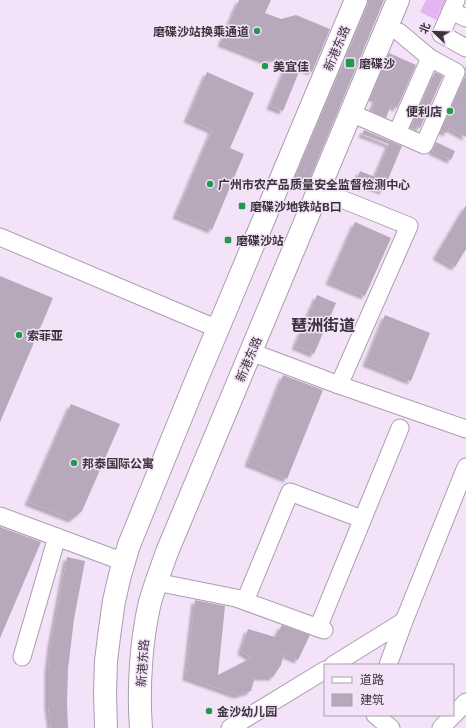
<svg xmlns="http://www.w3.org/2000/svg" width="466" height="728" viewBox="0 0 466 728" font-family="'Exo 2','Noto Sans SC',sans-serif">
  <defs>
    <filter id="shadow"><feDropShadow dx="-3.5" dy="3.5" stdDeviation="1" flood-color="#0004"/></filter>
  </defs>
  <rect width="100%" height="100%" fill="#f4e3f8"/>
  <polygon fill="#e6b4f2" points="426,0 446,0 436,20 420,12"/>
  <g fill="#b8a8bc" filter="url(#shadow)">
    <polygon points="239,0 271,0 265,13 281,19 296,15 330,29 312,72 301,67 283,111 270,106 288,62 277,58 264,60 221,43"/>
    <polygon points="368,0 384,0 309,181 296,175 368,5"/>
    <polygon points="389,53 416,65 397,108 391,105 386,118 371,111 376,99 371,97"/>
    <polygon points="466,65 466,137 449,128 447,133 441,130 465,76 466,72 465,68"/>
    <polygon points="207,72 254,93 230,148 244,154 212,230 176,215 212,130 187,119"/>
    <polygon points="435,72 443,76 420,128 412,124"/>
    <polygon points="364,130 402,146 383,191 365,184 363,188 355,184 360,171 375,177 389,144 362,134"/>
    <polygon points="436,142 455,151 451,160 432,151"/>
    <polygon points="466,205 466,249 455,267 436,256"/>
    <polygon points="355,222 391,238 365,296 329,281"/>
    <polygon points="0,276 53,298 0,422"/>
    <polygon points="317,295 336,303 314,354 295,346"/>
    <polygon points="385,315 430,333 411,381 366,363"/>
    <polygon points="283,375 323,390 287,479 248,463"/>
    <polygon points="71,404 120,424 82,511 72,519 28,502"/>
    <polygon points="0,527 41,542 0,638"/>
    <polygon points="67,557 85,561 74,619 68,669 67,704 68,728 51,728 48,705 48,670 51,644"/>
    <polygon points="195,600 225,606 218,675 251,658 241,651 248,629 275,637 282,625 310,635 298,660 284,654 281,665 273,677 255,677 251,691 237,695 186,677"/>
  </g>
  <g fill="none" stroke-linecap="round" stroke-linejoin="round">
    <g stroke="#ac9cb0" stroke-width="19">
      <g id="minor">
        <polyline points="456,0 441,34 466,48"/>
        <polyline points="451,11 466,18"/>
        <polyline points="351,113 424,145 456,72 430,58 399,32"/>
        <polyline points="397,133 430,58"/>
        <polyline points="319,190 409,226 339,385"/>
        <polyline points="0,237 218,329"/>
        <polyline points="251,352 339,385 466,429"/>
        <polyline points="0,516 124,562"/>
        <polyline points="156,582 236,598 324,630"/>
        <polyline points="245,601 290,492 362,519"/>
        <polyline points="318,628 400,428"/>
        <polyline points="22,657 57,537"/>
        <polyline points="333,665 404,621 466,467"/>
        <polyline points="388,665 404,621"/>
        <polyline points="375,715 391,728"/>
        <polyline points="230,728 325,670"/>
        <polyline points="441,728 466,702"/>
      </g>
    </g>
    <g stroke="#ac9cb0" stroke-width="24">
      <g id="major">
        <polyline points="106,728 105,694 106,661 110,629 114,601 120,575 129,545 193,388 356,0"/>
        <path d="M141,728C138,689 141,640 150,602C155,585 161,569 167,552L398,0"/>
      </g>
    </g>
    <use href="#minor" stroke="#fff" stroke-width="17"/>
    <use href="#major" stroke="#fff" stroke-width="22"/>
  </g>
  <g fill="#249752" stroke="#f4e3f8" stroke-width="1.5">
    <circle cx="257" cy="31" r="4"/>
    <rect x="345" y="58" width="10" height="10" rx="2"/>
    <circle cx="265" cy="66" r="4"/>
    <circle cx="450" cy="111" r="4"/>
    <circle cx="210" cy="184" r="4"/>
    <rect x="238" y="202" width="8" height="8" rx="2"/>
    <rect x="224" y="236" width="8" height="8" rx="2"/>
    <circle cx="19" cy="335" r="4"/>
    <circle cx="74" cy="463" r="4"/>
    <circle cx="209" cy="711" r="4"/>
  </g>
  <g text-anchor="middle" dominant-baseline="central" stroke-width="3" stroke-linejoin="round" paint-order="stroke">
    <g font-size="12" font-weight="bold" fill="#3b343c" stroke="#f4e3f8" text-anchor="start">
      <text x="249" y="31" text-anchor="end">磨碟沙站换乘通道</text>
      <text x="359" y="63">磨碟沙</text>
      <text x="273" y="66">美宜佳</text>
      <text x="442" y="111" text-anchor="end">便利店</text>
      <text x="218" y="184">广州市农产品质量安全监督检测中心</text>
      <text x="250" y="206">磨碟沙地铁站B口</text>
      <text x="236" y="240">磨碟沙站</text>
      <text x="27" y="335">索菲亚</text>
      <text x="82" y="463">邦泰国际公寓</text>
      <text x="217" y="711">金沙幼儿园</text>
    </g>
    <g font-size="12" fill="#3b343c" stroke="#f4e3f8">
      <text transform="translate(336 48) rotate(-67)">新港东路</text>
      <text transform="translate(248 359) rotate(-67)">新港东路</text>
      <text transform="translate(142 663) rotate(-86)">新港东路</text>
    </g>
    <g font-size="16" font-weight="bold" fill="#3b343c" stroke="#f4e3f8">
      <text x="323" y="324">琶洲街道</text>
    </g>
  </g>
  <rect x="324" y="664" width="130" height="52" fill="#f4e3f8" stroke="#aa9dad"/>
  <rect x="332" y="677" width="20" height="6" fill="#ffffff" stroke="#aa9dad"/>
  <text x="360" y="684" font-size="12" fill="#3b343c">道路</text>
  <rect x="332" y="694" width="20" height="12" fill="#b8a8bc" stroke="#aa9dad"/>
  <text x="360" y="704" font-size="12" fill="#3b343c">建筑</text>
  <g transform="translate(434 32) rotate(293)" stroke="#f4e3f8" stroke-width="3" paint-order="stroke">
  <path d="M0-3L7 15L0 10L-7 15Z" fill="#3b343c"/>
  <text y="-6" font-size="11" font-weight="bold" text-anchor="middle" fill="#3b343c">北</text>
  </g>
</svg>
